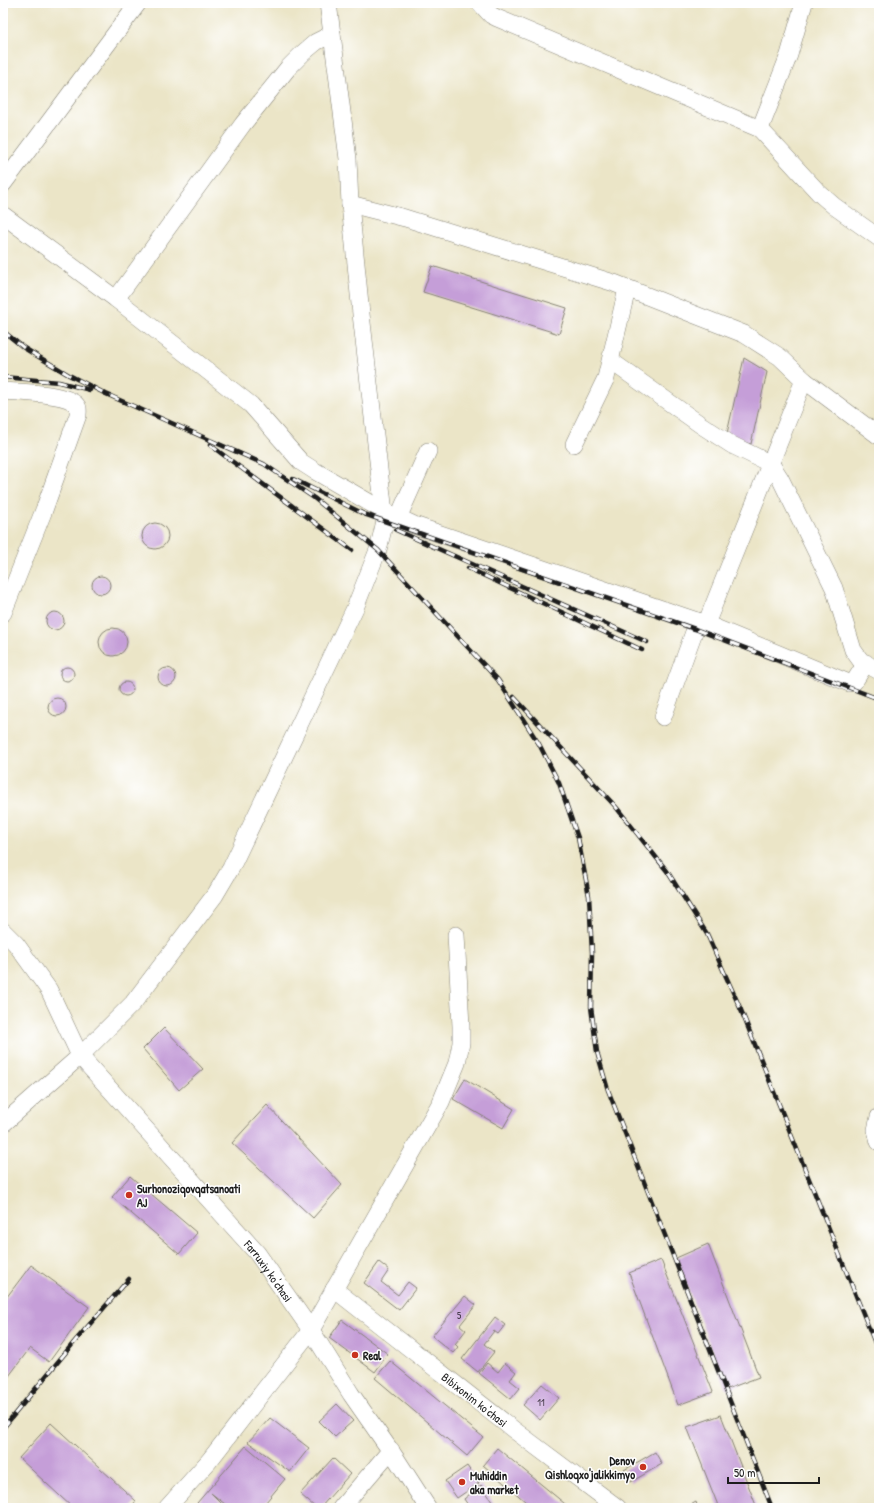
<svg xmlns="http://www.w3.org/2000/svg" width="882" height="1511" viewBox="0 0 882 1511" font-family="'Patrick Hand',sans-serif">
  <rect width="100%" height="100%" fill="#fff"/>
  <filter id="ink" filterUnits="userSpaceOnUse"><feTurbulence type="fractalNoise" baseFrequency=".025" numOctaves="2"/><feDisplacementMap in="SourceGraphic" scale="8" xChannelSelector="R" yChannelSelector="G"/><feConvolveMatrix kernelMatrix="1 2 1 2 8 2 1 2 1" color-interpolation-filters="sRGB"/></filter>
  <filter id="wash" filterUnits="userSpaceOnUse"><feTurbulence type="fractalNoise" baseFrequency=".012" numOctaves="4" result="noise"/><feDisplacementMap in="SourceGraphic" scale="16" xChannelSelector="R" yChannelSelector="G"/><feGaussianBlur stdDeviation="0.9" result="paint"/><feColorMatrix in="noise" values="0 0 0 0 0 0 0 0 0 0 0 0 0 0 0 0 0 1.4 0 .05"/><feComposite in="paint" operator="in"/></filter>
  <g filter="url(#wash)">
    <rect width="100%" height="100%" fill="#ebe5c7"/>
    <g id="blocks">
      <g fill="#c59ed8">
        <polygon points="432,266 567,308 559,334 423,292"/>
        <polygon points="744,358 767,372 751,444 726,438"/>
        <circle cx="155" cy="536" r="13"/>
        <circle cx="101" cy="585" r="9"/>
        <circle cx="55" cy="621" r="9"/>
        <circle cx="113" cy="642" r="14"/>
        <circle cx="67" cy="674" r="7"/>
        <circle cx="167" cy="677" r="9"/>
        <circle cx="126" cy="689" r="7"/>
        <circle cx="57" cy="707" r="9"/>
        <polygon points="164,1028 203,1069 179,1090 143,1049"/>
        <polygon points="465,1079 514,1109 503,1128 453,1099"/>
        <polygon points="267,1105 342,1185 313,1218 232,1143"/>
        <polygon points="130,1176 197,1233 179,1254 112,1197"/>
        <polygon points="708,1244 759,1377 727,1389 676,1258"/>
        <polygon points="661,1260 713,1392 678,1405 629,1273"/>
        <polygon points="379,1262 389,1270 381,1282 398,1295 408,1282 416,1288 399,1310 364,1283"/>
        <polygon points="31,1265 89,1307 49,1362 30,1348 3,1384 3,1302"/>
        <polygon points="465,1296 476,1305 460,1325 466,1330 455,1344 458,1347 453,1353 432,1336"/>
        <polygon points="495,1317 505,1325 498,1334 494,1331 484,1344 494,1352 478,1372 462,1359"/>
        <polygon points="342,1320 388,1354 375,1372 329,1338"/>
        <polygon points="390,1361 483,1437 467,1456 375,1378"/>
        <polygon points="487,1363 498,1372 505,1363 516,1372 510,1380 520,1388 511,1399 479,1373"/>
        <polygon points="542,1384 559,1398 540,1420 523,1405"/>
        <polygon points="337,1404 353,1421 335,1437 319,1421"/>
        <polygon points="721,1415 757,1508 719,1508 687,1427"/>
        <polygon points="270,1418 309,1448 290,1472 248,1442"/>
        <polygon points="51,1423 136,1501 130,1508 73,1508 19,1458"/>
        <polygon points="246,1446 285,1479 261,1508 230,1508 211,1493 226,1508 202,1508 197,1503"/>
        <polygon points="497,1448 570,1508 533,1508 483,1465"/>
        <polygon points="655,1452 662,1464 631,1482 624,1470"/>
        <polygon points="333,1458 350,1474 320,1508 316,1508 300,1494"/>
        <polygon points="467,1466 479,1483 457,1498 445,1481"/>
        <polygon points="481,1485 497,1508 470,1508 464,1499"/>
        <polygon points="696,1502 698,1508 685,1508"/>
      </g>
    </g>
  </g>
  <g filter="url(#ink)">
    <use href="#blocks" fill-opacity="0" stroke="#848072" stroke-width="1"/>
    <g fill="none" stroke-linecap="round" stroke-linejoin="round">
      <g stroke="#848072" stroke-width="18">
        <g id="minor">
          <polyline points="480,3 491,15 497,18 760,129 819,193 834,206 879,238"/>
          <polyline points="760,129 789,55 804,3"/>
          <polyline points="3,184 138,3"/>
          <polyline points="3,215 116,299 251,405 301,462 315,471 384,511 414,525 706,624 804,380 780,357 744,334 614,283 405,218 350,204"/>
          <polyline points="116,299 243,124 288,68 303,53 316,42 332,34"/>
          <polyline points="611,361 701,425 732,445 771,464 780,478 834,588 853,650 861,661 879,671"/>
          <polyline points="804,380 879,436"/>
          <path d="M3,391C17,392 70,393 77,406C79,408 78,412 78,415L44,510L3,613"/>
          <polyline points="574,444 606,378 627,289"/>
          <polyline points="398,518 428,451"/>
          <polyline points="706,624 849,683 854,682 866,663"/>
          <polyline points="663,717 698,621"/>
          <path id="s1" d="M3,931L16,944L49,990L80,1056L257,1253L311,1330L351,1394L397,1460L428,1508"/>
          <polyline points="879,1117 876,1130 879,1142"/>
          <polyline points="3,1124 80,1056 133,1003 215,895 231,868 355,608 378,550 385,521 361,314 350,204 348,159 328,3"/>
          <path id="s2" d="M334,1289L514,1430L618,1508"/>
          <polyline points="167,1508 209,1461 311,1330 441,1102 457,1063 461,1043 461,1026 456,935"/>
          <polyline points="341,1508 391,1450"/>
        </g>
      </g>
      <use href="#minor" stroke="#fff" stroke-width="17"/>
      <g stroke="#1c1c1c" stroke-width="4.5">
        <g id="rail">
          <polyline points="3,331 24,348 69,375 106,394 264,464 314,498 378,550 498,680 539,744 559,783 578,838 589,896 592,953 591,1007 597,1052 608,1090 772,1508"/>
          <polyline points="3,377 59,382 90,390"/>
          <polyline points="210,445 352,550"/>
          <polyline points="293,479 364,514 695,629 879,699"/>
          <polyline points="396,530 647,642"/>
          <polyline points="468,568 642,650"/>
          <polyline points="514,697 616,807 667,871 707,934 741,1010 879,1353"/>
          <polyline points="3,1428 76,1340 129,1279"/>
        </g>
      </g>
      <use href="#rail" stroke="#fff" stroke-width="3" stroke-dasharray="9" stroke-linecap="butt"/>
    </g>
  </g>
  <g fill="#c8321e" stroke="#fff" stroke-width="1.5">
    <circle cx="129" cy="1195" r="4"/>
    <circle cx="355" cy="1355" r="4"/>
    <circle cx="643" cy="1467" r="4"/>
    <circle cx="462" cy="1482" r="4"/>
  </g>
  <g text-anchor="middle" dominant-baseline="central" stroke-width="3" stroke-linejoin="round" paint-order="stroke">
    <g font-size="10" fill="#463c4b">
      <text x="459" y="1315">5</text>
      <text x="541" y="1402">11</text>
    </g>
    <g font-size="12" font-weight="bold" fill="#1c1c1c" stroke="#fff" text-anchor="start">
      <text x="137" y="1188">Surhonoziqovqatsanoati<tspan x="137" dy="14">AJ</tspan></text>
      <text x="363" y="1355">Real</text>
      <text x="635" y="1460" text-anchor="end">Denov<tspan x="635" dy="14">Qishloqxo'jalikkimyo</tspan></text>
      <text x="470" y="1475">Muhiddin<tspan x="470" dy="14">aka market</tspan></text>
    </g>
    <g font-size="12" fill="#1c1c1c" stroke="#fff">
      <text stroke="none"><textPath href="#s1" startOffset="434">Farruxiy ko'chasi</textPath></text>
      <text stroke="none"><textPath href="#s2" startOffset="179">Bibixonim ko'chasi</textPath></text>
    </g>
  </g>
  <rect width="882" height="1511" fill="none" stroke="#fff" stroke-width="16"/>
  <path d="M728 1477v6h91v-6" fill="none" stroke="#1c1c1c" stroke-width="2"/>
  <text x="734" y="1477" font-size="12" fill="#1c1c1c" stroke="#ffffff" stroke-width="3" paint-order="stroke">50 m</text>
</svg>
